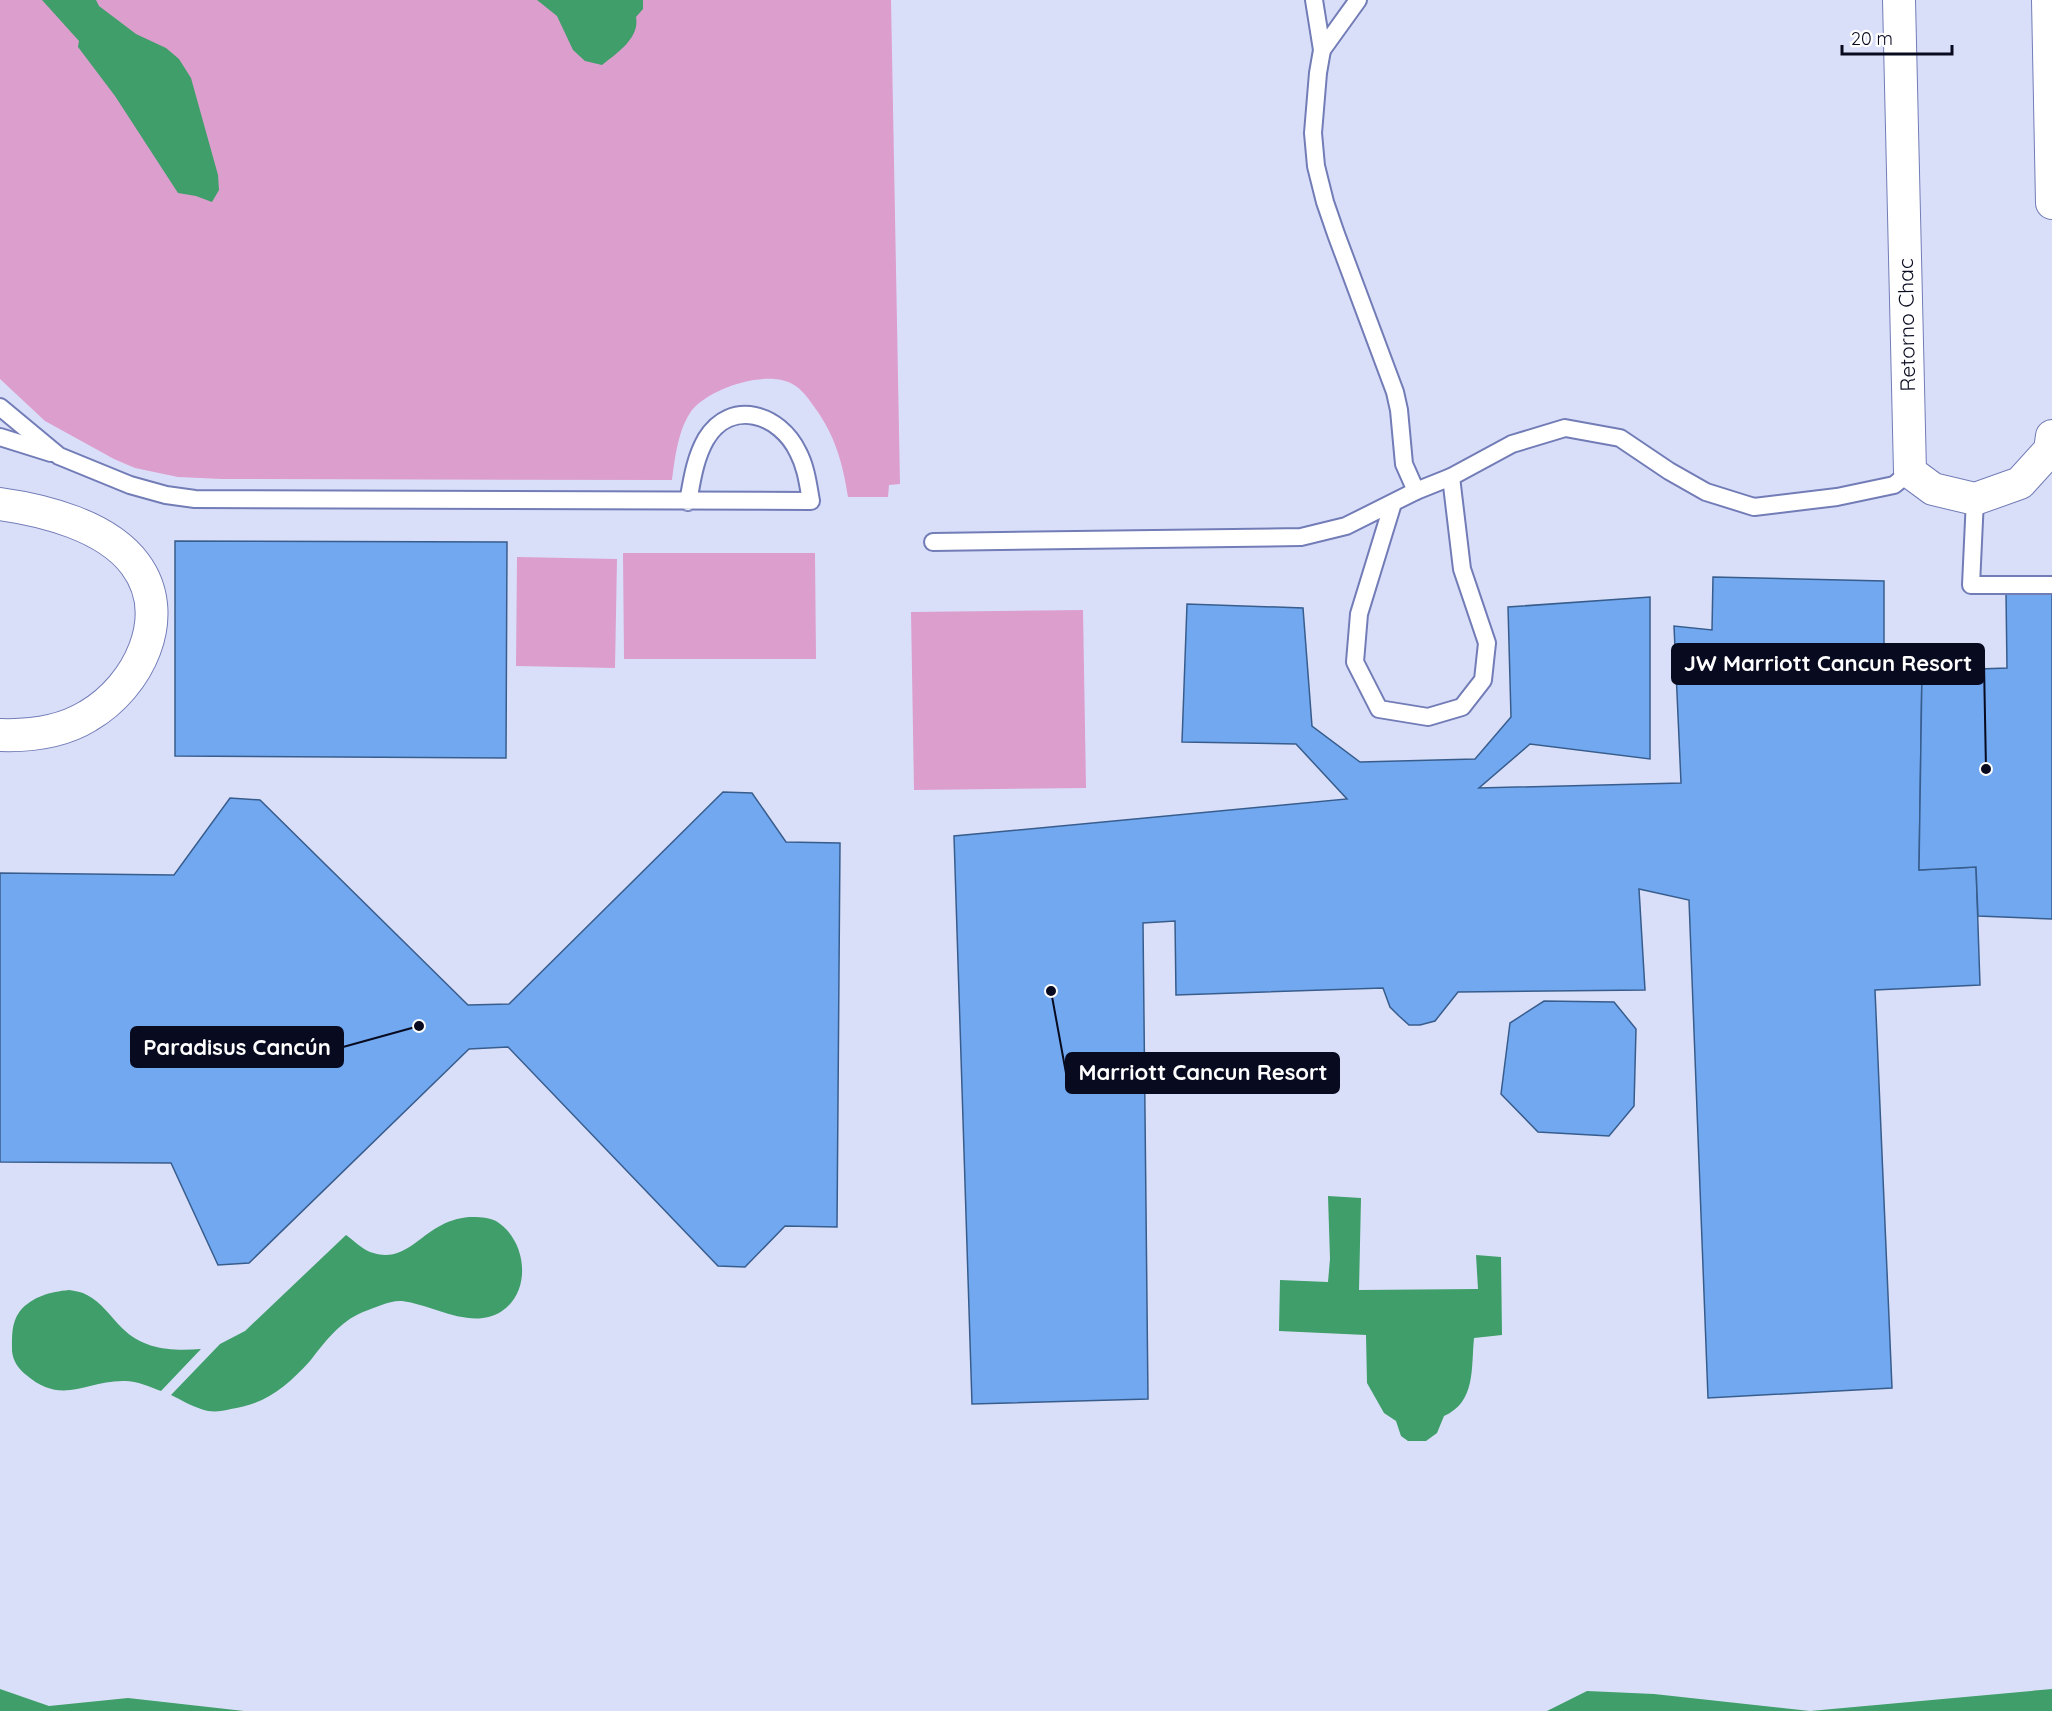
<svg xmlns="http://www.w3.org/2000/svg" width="2052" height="1711" viewBox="0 0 2052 1711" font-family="Quicksand,sans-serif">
  <rect width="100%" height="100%" fill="#dadff9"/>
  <g fill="#dc9ecd">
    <path d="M0,0H891L900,484L889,485L888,497H848C843,464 835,435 815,408C810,401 804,392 797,387C772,367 711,387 692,410C678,429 675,458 672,480L222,479L178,477L135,468L114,459L45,421L0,379Z"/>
    <polygon points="623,553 815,553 816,659 624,659"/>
    <polygon points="517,557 617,559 615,668 516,666"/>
    <polygon points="1083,610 1086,788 914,790 911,612"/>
  </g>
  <g fill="#3f9e69">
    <polygon points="42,0 96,0 99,6 136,34 166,48 179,59 191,78 218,175 219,190 212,202 196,196 178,193 115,96 78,47 79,41"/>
    <path d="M537,0H643V9L636,17C640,38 617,53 602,65L585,61L573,50L557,16Z"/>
    <path d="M1328,1196L1361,1198L1359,1290L1478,1289L1476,1255L1501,1257L1502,1335L1474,1338C1471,1368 1476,1402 1444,1416L1437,1433L1426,1441H1408L1401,1436L1396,1421L1384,1413L1367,1383L1366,1335L1279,1331L1280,1280L1328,1282L1330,1259Z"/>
    <path d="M469,1217C478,1217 488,1217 496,1221C526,1239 533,1290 502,1311C472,1331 434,1305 402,1301C390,1300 374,1308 363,1312C339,1322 325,1342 310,1361C286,1387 266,1404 231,1409C223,1411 216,1412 208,1411C195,1408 183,1401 171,1395L220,1344L245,1331L346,1235C353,1240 362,1249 370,1252C401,1263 415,1240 438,1227C448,1221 458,1218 469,1217Z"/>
    <path d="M69,1290C75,1291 82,1292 87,1295C101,1302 111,1317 122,1328C144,1350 172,1351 201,1349L161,1391C150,1387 137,1381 125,1381C85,1380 63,1407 25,1374C18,1368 13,1361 12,1351C12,1337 11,1323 20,1311C33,1296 50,1292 69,1290Z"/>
    <polygon points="0,1689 49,1706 128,1698 244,1711 0,1711"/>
    <polygon points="2052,1689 2052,1711 1547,1711 1587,1691 1654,1694 1810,1711"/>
  </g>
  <g fill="#71a8f0" stroke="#385d8d" stroke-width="1.5">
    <polygon points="175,541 507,542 506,758 175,756"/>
    <polygon points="1713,577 1884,581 1884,656 1920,654 1922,671 1919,870 1976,867 1980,985 1875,990 1892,1388 1708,1398 1689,900 1639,889 1645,990 1458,992 1435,1021 1420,1025 1409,1025 1399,1016 1390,1007 1383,988 1176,995 1175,921 1143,923 1148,1399 972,1404 954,836 1347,799 1296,744 1182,742 1187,604 1303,608 1312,726 1360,762 1475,759 1511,717 1508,607 1650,597 1650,759 1530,744 1479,788 1681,783 1674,626 1712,630"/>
    <polygon points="2006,593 2052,593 2052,919 1978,916 1976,867 1919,870 1922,671 2007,668"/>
    <polygon points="723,792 752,793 786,842 840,843 837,1227 785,1226 745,1267 718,1266 508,1047 469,1049 249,1263 218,1265 171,1163 0,1162 0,873 174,875 230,798 260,800 468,1005 509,1004"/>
    <polygon points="1544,1001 1614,1002 1636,1029 1634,1106 1609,1136 1538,1132 1501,1094 1510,1023"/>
  </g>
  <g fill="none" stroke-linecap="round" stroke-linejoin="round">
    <g stroke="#727cb7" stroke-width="20">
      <g id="service">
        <polyline points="1314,0 1322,50 1318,73 1313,133 1316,166 1325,202 1336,234 1395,392 1399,410 1404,464 1416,491"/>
        <polyline points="1322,50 1358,0"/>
        <path d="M0,407L59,456L130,485L166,495L195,499L811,501C808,484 806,467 798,452C780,414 731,398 706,439C695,458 692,480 688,502"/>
        <polyline points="0,437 51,453"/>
        <polyline points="1975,499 1971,585 2052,585"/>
        <polyline points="1393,503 1359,614 1355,662 1379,709 1428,717 1462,707 1483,680 1487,643 1462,569 1451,477"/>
        <polyline points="933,542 1301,537 1346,526 1416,491 1451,477 1512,444 1565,428 1620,438 1669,471 1706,492 1754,507 1837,497 1894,485 1910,472"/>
      </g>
    </g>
    <g stroke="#727cb7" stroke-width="34">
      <g id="minor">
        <polyline points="1899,0 1910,472 1933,489 1975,499 2020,483 2050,450 2052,436"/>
        <polyline points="2048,0 2052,203"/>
        <path d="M0,504C44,510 107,526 135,564C174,616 138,687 88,716C62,732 30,736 0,735"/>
      </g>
    </g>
    <use href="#service" stroke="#fff" stroke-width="16"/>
    <use href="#minor" stroke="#fff" stroke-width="32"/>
  </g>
  <g text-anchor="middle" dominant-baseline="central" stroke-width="4.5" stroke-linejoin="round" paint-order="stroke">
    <g font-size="21" fill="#080a1f" stroke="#fff">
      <text transform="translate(1906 325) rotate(-91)">Retorno Chac</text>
    </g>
  </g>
  <path fill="none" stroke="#080a1f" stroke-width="2" d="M1986 769L1984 664M419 1026L343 1047M1051 991L1066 1073"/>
  <g fill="#080a1f" stroke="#fff" stroke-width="2">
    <circle cx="1986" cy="769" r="6"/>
    <circle cx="419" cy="1026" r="6"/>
    <circle cx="1051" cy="991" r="6"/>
  </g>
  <g fill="#080a1f" stroke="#080a1f" stroke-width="2">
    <rect x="1672" y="644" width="312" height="40" rx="6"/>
    <rect x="131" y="1027" width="212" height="40" rx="6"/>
    <rect x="1066" y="1053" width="273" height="40" rx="6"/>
  </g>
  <g font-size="22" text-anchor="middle" font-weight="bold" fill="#fff">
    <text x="1828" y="671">JW Marriott Cancun Resort</text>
    <text x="237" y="1055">Paradisus Cancún</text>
    <text x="1203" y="1080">Marriott Cancun Resort</text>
  </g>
  <path d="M1842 45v9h110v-9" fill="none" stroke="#080a1f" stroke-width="3"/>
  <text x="1851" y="45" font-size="18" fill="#080a1f" stroke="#ffffff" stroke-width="4.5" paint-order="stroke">20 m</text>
</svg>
